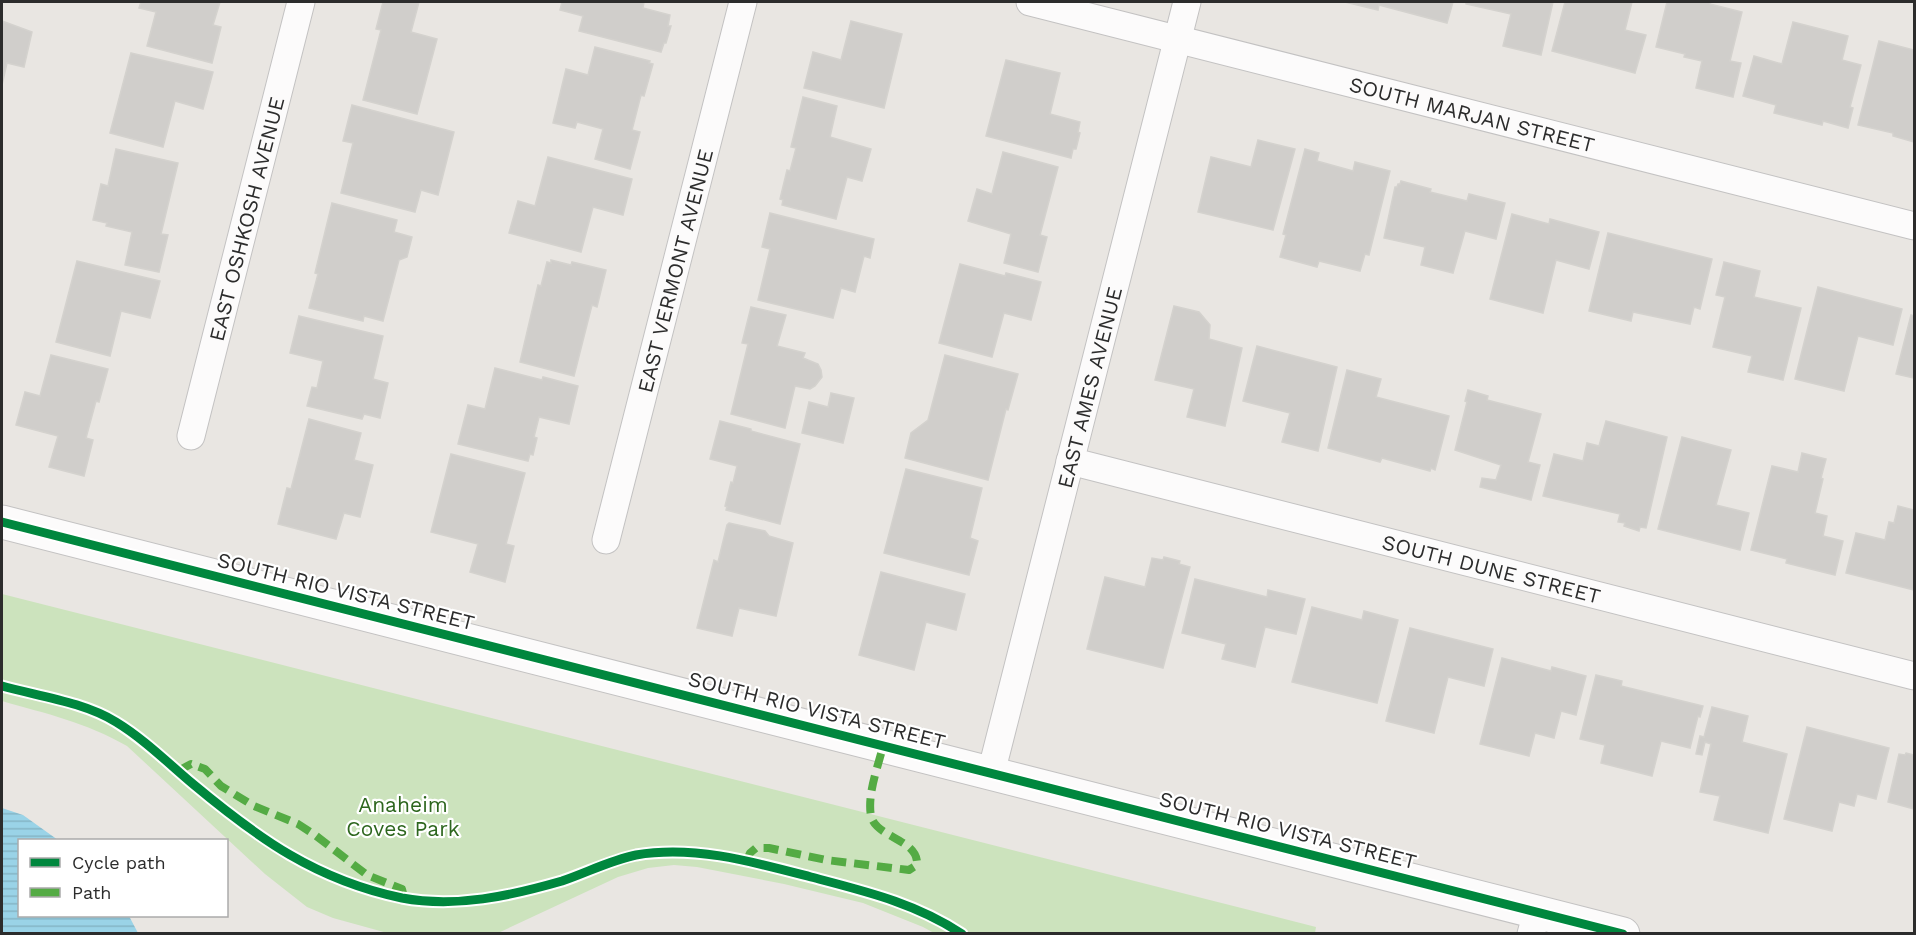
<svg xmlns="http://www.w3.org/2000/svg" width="1916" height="935" viewBox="0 0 1916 935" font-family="'Work Sans',sans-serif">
  <defs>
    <pattern id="water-rules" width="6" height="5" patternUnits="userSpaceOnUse" patternTransform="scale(1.5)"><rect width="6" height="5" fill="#9ad3e7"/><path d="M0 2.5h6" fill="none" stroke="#85b5c6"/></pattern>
  </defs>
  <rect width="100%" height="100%" fill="#e9e6e2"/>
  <path fill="#cce3bd" d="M2,594L1316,927L1315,933H934L923,927L863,903L784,884L697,867L674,865L648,868L618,877L498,933L391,934L333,918L307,907L265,874L127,746C85,722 47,714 2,701Z"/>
  <polygon fill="url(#water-rules)" points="2,808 23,815 58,840 20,840 20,916 129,916 138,933 2,933"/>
  <g fill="#d0cecb" stroke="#d4d2ce" stroke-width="1.5">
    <polygon points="141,2 220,2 213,25 221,27 212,63 147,46 156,12 139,8"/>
    <polygon points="383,2 419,2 411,32 437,39 417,114 363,100 381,30 376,29"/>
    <polygon points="562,2 644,2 643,8 670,15 668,26 671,26 666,43 664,43 661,52 579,31 583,16 560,10"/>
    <polygon points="1345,2 1453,2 1447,23 1379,5 1378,10"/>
    <polygon points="1466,2 1553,2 1541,55 1503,46 1511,14 1466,4"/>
    <polygon points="1565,2 1632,2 1625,30 1646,35 1635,73 1552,51"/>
    <polygon points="1667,2 1710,2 1710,4 1742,12 1730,61 1741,63 1733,97 1696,88 1702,61 1684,57 1685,54 1656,47"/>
    <polygon points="2,21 32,32 24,67 7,63 2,85"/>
    <polygon points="851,21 902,34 884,108 804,88 813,52 841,60"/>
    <polygon points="1793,22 1848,36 1842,60 1861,65 1850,107 1853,108 1848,128 1823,121 1822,125 1774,113 1776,105 1743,96 1754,56 1782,64"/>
    <polygon points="1879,41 1914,50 1914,142 1893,136 1893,133 1858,125"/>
    <polygon points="595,47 650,61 649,63 653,64 644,96 641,95 632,130 640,132 630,169 595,159 603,129 577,122 575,128 553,123 566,69 588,75"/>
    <polygon points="131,53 213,72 203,109 175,101 163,147 110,133"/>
    <polygon points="1006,60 1060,73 1050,114 1080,122 1078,132 1080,133 1076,149 1073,149 1071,158 986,136"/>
    <polygon points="803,97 837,106 830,137 871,149 862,181 847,177 836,219 782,205 783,200 780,199 787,170 790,171 796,148 791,147"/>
    <polygon points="352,105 454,132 438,195 421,190 415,212 341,193 353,143 343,141"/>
    <polygon points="1258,140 1295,149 1273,230 1198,212 1211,157 1251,167"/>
    <polygon points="116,149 178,163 161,234 168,235 159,272 125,265 132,232 106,226 107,223 93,220 101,184 108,186"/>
    <polygon points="1305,149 1319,153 1317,161 1353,171 1355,162 1390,171 1369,255 1365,254 1360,271 1319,261 1317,267 1280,257 1286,235 1283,234"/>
    <polygon points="1003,152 1058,167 1040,235 1047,237 1038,272 1004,263 1011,234 968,221 977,189 992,194"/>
    <polygon points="548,157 632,179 623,215 593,207 581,252 509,233 518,201 535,206"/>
    <polygon points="1401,181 1431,189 1430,192 1467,201 1469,194 1505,203 1496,239 1465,231 1453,273 1421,265 1425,247 1384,238 1395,187 1397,187 1398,184 1400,184"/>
    <polygon points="332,203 397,220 394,232 412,237 407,257 399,260 383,321 364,316 363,321 309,308 318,274 315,273"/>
    <polygon points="770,213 874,239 870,258 864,256 855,292 841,288 833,318 758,300 770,249 762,247"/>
    <polygon points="1512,214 1549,224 1550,219 1599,232 1589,269 1556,260 1543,313 1490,299"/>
    <polygon points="1608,233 1712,259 1700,309 1694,307 1690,324 1633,312 1631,321 1589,311"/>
    <polygon points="551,260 571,265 572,262 606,270 597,307 592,305 574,376 520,362 538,285 541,286 547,262 551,263"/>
    <polygon points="77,261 160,281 150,318 121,311 110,356 56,342"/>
    <polygon points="1724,262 1760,271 1754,297 1801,308 1783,380 1748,372 1752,356 1713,347 1725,297 1716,295"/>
    <polygon points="960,264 1005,276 1006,273 1041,282 1031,320 1004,313 992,357 939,343"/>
    <polygon points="1818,287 1902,309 1893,345 1858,336 1844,391 1795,379"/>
    <polygon points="1174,306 1199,312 1210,325 1209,339 1242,348 1225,426 1187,417 1194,389 1155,380"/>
    <polygon points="751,307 786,315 777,346 805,353 803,358 818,364 821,370 822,377 815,386 810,389 795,386 785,428 731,414 748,344 742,343"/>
    <polygon points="1911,315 1914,316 1914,378 1896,374"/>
    <polygon points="299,316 383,336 373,379 388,383 380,418 364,414 362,419 307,406 312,387 317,388 323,361 290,353"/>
    <polygon points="1257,346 1337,367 1318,451 1282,442 1290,413 1243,401"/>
    <polygon points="51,355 108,369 99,402 96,401 86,438 93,440 84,476 49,467 58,436 16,425 25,392 40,396"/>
    <polygon points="945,355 1018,374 1008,410 1006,409 988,480 905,458 911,433 928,420"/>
    <polygon points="495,368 542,380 543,377 578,386 569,424 539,417 534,437 537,438 533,455 530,454 528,461 458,444 468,405 485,409"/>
    <polygon points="1347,370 1381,379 1376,397 1449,416 1435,470 1431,468 1430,471 1382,458 1380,462 1328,448"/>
    <polygon points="1468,390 1488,396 1487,400 1541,414 1528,462 1540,465 1531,500 1480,487 1482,478 1496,480 1501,465 1455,450 1467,402 1465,401"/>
    <polygon points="831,393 854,398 843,443 802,433 809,402 828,407"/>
    <polygon points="309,419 361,433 354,460 373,465 360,517 344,513 336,539 278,524 287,488 291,489"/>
    <polygon points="720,421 751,429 751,431 800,444 780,524 726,510 727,507 725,506 731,482 733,483 737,466 710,459"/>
    <polygon points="1606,421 1667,437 1646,528 1640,527 1639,531 1624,526 1625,523 1618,522 1620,514 1543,496 1554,454 1583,461 1587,443 1599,446"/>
    <polygon points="1682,437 1731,450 1716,505 1749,513 1740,550 1658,529"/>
    <polygon points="1802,453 1826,459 1821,478 1823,479 1815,513 1827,516 1823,536 1843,541 1835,575 1786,563 1787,559 1751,550 1772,466 1798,472"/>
    <polygon points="451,454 525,473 506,544 514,546 505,582 470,572 478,544 431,532"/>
    <polygon points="906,469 982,488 970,538 978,541 969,575 884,553"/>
    <polygon points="1898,506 1914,510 1914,590 1846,573 1856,533 1885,540 1889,522 1894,523"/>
    <polygon points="729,523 765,531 769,536 793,543 776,616 739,608 732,636 697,628 714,560 718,562 727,525"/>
    <polygon points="1164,557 1180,561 1179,564 1190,567 1163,668 1087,649 1105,577 1145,587 1152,558 1163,560"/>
    <polygon points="881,572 965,594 956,630 926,622 914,670 859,655"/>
    <polygon points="1195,579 1267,597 1268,590 1305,599 1296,634 1265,627 1255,667 1222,659 1226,644 1182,633"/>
    <polygon points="1312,607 1362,620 1364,611 1398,620 1377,703 1292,682"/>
    <polygon points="1410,628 1493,649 1484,686 1448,677 1434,733 1386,721"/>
    <polygon points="1502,658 1551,671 1552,667 1586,676 1576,715 1561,711 1554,738 1535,733 1529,756 1480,744"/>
    <polygon points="1596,675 1622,681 1621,686 1703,706 1700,717 1698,716 1690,748 1661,741 1652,776 1601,763 1605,745 1580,739"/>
    <polygon points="1712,707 1748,716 1742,742 1787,754 1768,833 1714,820 1720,796 1700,792 1711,744 1705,742 1702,755 1696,754 1700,736 1704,737"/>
    <polygon points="1807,727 1889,748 1876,799 1857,794 1854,806 1839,802 1832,831 1784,819"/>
    <polygon points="1906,753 1914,755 1914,809 1888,802 1899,754 1905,755"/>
  </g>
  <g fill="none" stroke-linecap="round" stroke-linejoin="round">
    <g stroke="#c3c2c2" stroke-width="29">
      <g id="minor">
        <path id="s1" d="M1030,2L1914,226"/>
        <path id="s2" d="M191,436L301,2"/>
        <path id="s3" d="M1070,461L1914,676"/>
        <path id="s4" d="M606,540L743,2"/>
        <path id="s5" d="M991,773L1187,2"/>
        <polyline points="1531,934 1537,912"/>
      </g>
    </g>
    <g stroke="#c3c2c2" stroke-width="35">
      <polyline id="tertiary" points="2,522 1623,934"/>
    </g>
    <use href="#minor" stroke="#fcfbfb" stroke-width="27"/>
    <use href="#tertiary" stroke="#fcfbfb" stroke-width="33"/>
    <g stroke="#54ab44" stroke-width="8" stroke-dasharray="15 8" stroke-linecap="butt">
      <polyline points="178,771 191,764 205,769 221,786 254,806 298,824 315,835 367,875 402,889 404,898"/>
      <path d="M747,860L750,853L756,848H769L826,860L909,870L917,865C919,839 876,838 871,816C867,794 878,767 883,746"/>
    </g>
    <g stroke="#fff" stroke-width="13">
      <g id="cycleway">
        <polyline points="2,522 1623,934"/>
        <path d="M2,686C38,696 84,702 116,722C144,739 168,763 193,784C259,839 316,880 402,898C456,908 510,896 562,881C586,873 611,860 636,855C695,845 754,862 811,877C864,891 916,903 962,934"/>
      </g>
    </g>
    <use href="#cycleway" stroke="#00873e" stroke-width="9"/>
  </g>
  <g text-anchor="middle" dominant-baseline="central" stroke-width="4.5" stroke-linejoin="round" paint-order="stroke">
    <g font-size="21" fill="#2c2c2c" stroke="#fff">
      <text stroke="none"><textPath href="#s1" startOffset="456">SOUTH MARJAN STREET</textPath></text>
      <text stroke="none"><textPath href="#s2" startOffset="224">EAST OSHKOSH AVENUE</textPath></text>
      <text stroke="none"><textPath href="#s4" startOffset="278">EAST VERMONT AVENUE</textPath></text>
      <text stroke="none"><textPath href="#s5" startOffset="398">EAST AMES AVENUE</textPath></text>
      <text stroke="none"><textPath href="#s3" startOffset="435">SOUTH DUNE STREET</textPath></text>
      <text transform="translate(346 591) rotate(14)">SOUTH RIO VISTA STREET</text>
      <text transform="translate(817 710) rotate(14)">SOUTH RIO VISTA STREET</text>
      <text transform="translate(1288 830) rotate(14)">SOUTH RIO VISTA STREET</text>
    </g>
    <g font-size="21" fill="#2d661e" stroke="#fff">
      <text x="403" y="804">Anaheim<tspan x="403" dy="24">Coves Park</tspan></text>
    </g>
  </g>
  <rect width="1916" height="935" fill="none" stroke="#2c2c2c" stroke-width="6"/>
  <rect x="18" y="839" width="210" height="78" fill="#ffffff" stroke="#ababab" stroke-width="1.5"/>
  <rect x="30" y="858" width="30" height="9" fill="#00873e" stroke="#ababab" stroke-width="1.5"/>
  <text x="72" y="869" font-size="18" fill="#2c2c2c">Cycle path</text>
  <rect x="30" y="888" width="30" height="9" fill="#54ab44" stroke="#ababab" stroke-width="1.5"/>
  <text x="72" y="899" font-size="18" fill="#2c2c2c">Path</text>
</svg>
